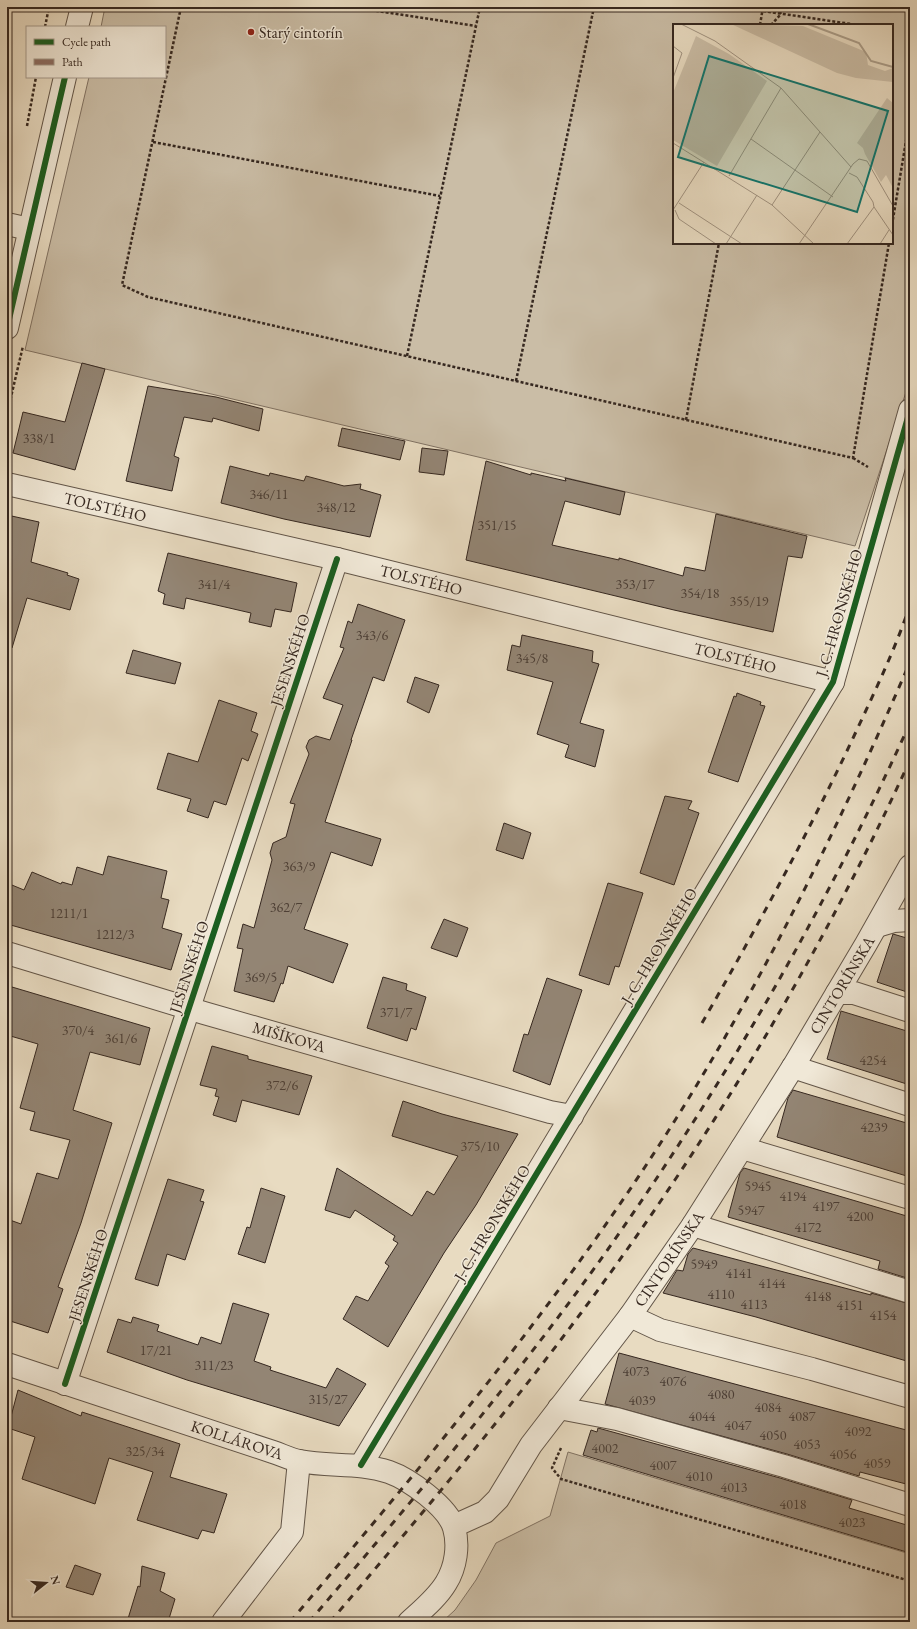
<svg xmlns="http://www.w3.org/2000/svg" width="917" height="1629" viewBox="0 0 917 1629" font-family="'EB Garamond',serif">
  <rect width="100%" height="100%" fill="#e8dbc1"/>
  <filter id="stains"><feTurbulence type="fractalNoise" baseFrequency=".005" numOctaves="4"/><feColorMatrix values="0 0 0 0 .2 0 0 0 0 .09 0 0 0 0 .02 0 0 0 .5 -.17"/></filter>
  <radialGradient id="worn" r=".72"><stop offset=".6" stop-color="#630" stop-opacity="0"/><stop offset="1" stop-color="#630" stop-opacity=".3"/></radialGradient>
  <g fill="#cabda6" stroke="#807263" fill-rule="evenodd">
    <path d="M105,7H910V380L855,546L25,350L89,77H165V27H101ZM674,25H892V243H674Z"/>
    <polygon points="568,1452 910,1554 910,1622 442,1622 455,1610 476,1580 496,1543 550,1516"/>
  </g>
  <g fill="#938574" stroke="#362820">
    <polygon points="82,363 105,369 75,470 13,453 23,412 65,422"/>
    <polygon points="148,386 216,397 263,409 259,431 213,418 212,422 184,417 174,456 179,458 172,491 126,481"/>
    <polygon points="342,428 405,441 400,460 338,446"/>
    <polygon points="422,448 448,451 444,475 419,472"/>
    <polygon points="486,461 531,475 531,473 566,481 565,478 625,492 620,515 565,501 552,545 619,560 619,558 683,576 685,567 705,571 716,514 807,536 802,558 788,556 773,632 674,610 466,560"/>
    <polygon points="230,466 269,476 270,473 304,481 306,476 344,486 361,484 360,489 381,495 370,537 284,519 221,503"/>
    <polygon points="7,515 39,522 31,562 68,573 67,575 79,579 70,610 27,598 12,648 7,647"/>
    <polygon points="168,553 297,583 291,612 275,609 271,627 249,622 251,613 186,598 184,609 163,604 165,594 158,591"/>
    <polygon points="358,604 405,620 384,681 373,677 351,740 352,740 325,822 381,839 372,866 331,852 304,929 348,944 333,983 288,966 283,984 281,983 274,1002 234,991 243,949 237,948 243,924 254,928 272,860 270,853 273,843 286,837 295,804 290,803 309,754 306,747 309,740 316,736 330,740 343,705 323,698 344,648 340,647 348,621 352,623"/>
    <polygon points="522,635 593,651 592,662 599,664 580,723 604,730 595,767 565,757 569,745 537,734 553,682 507,670 512,645 520,647"/>
    <polygon points="133,650 181,663 175,684 126,673"/>
    <polygon points="415,677 439,685 429,713 407,702"/>
    <polygon points="737,693 761,702 760,705 765,706 738,782 708,772 734,696 736,697"/>
    <polygon points="219,700 257,713 251,731 258,734 248,761 242,758 226,805 214,801 208,818 187,811 191,799 157,789 168,753 198,762"/>
    <polygon points="665,796 692,801 688,809 699,813 674,885 640,873"/>
    <polygon points="504,823 531,833 523,859 496,850"/>
    <polygon points="108,856 167,871 161,898 169,900 162,928 182,934 171,970 7,924 7,883 24,890 32,872 61,884 62,882 72,885 77,867 103,875"/>
    <polygon points="608,883 643,893 619,967 615,966 609,985 579,975"/>
    <polygon points="444,919 468,928 457,957 431,948"/>
    <polygon points="893,934 910,939 910,993 877,982"/>
    <polygon points="383,977 407,984 406,990 426,997 416,1030 411,1028 407,1041 367,1028"/>
    <polygon points="547,978 582,990 550,1085 513,1071 524,1034 528,1035"/>
    <polygon points="12,987 150,1028 140,1065 90,1052 73,1110 112,1123 81,1223 58,1287 63,1289 48,1333 7,1320 7,1219 21,1224 37,1173 58,1179 70,1140 30,1130 35,1112 20,1108 38,1044 7,1035 7,1003"/>
    <polygon points="841,1011 910,1032 910,1085 827,1059"/>
    <polygon points="212,1046 248,1056 248,1059 312,1076 299,1115 242,1100 236,1122 213,1115 219,1097 215,1096 217,1089 200,1085"/>
    <polygon points="793,1090 910,1124 910,1177 777,1137 788,1098"/>
    <polygon points="403,1101 442,1114 518,1134 476,1205 444,1253 388,1347 343,1319 356,1296 368,1301 389,1266 385,1263 398,1243 393,1240 395,1236 355,1210 350,1218 325,1210 337,1168 412,1216 427,1191 434,1195 458,1156 392,1136"/>
    <polygon points="744,1168 910,1217 910,1279 878,1269 880,1261 728,1217 740,1173"/>
    <polygon points="168,1179 204,1190 200,1201 204,1202 185,1260 167,1254 158,1286 135,1279"/>
    <polygon points="261,1188 285,1196 265,1263 238,1254 247,1227 250,1228"/>
    <polygon points="693,1248 871,1295 871,1293 910,1304 910,1362 756,1317 663,1293 677,1270 683,1271 688,1254"/>
    <polygon points="233,1303 269,1314 254,1361 271,1367 270,1370 326,1388 337,1368 366,1384 339,1426 187,1380 107,1352 118,1319 131,1323 133,1317 159,1325 157,1331 198,1345 201,1337 221,1344"/>
    <polygon points="619,1353 910,1431 910,1485 860,1472 859,1476 787,1454 605,1404"/>
    <polygon points="18,1390 81,1416 82,1412 180,1444 170,1477 227,1494 214,1533 202,1530 198,1539 137,1520 153,1472 109,1458 95,1504 22,1479 35,1437 8,1428"/>
    <polygon points="598,1428 780,1478 852,1500 849,1508 910,1526 910,1553 583,1455 591,1430 597,1432"/>
    <polygon points="75,1565 101,1574 93,1595 66,1587"/>
    <polygon points="142,1566 165,1573 160,1591 175,1599 168,1622 127,1622 138,1586 140,1587"/>
  </g>
  <g fill="none" stroke-linecap="round" stroke-linejoin="round">
    <g stroke="#625548" stroke-width="24">
      <g id="minor">
        <polyline points="77,27 82,7"/>
        <polyline points="7,224 29,229"/>
        <polyline points="7,328 65,77"/>
        <polyline points="7,484 337,559 833,682"/>
        <polyline points="877,926 894,921 910,920"/>
        <polyline points="7,953 204,1013 550,1112 572,1116"/>
        <polyline points="837,993 854,993 910,1011"/>
        <polyline points="793,1067 910,1105"/>
        <polyline points="742,1148 910,1198"/>
        <polyline points="693,1225 910,1292"/>
        <polyline points="630,1316 660,1330 812,1369 910,1397"/>
        <path d="M7,1364C96,1394 185,1423 273,1452C282,1455 290,1459 299,1461C329,1467 359,1462 389,1472C409,1479 448,1507 454,1528C459,1545 456,1567 446,1583C437,1598 422,1610 409,1622"/>
        <polyline points="65,1384 337,559"/>
        <polyline points="559,1408 617,1419 784,1466 910,1505"/>
        <polyline points="361,1465 833,682 910,410"/>
        <polyline points="454,1526 485,1512 498,1499 531,1445 630,1316 693,1225 793,1067 866,944 910,866"/>
        <polyline points="223,1622 292,1532 299,1461"/>
      </g>
    </g>
    <g stroke="#362820" stroke-width="2.5" stroke-dasharray="3 2" stroke-linecap="butt">
      <polyline points="181,7 122,285 148,297 853,458 889,243"/>
      <polyline points="351,7 476,26"/>
      <polyline points="763,11 858,25"/>
      <polyline points="760,25 763,7"/>
      <polyline points="771,25 781,14 778,7"/>
      <polyline points="45,27 49,7"/>
      <polyline points="27,126 36,77"/>
      <polyline points="153,142 440,196"/>
      <polyline points="892,225 910,117"/>
      <polyline points="407,356 480,7"/>
      <polyline points="516,381 594,7"/>
      <polyline points="7,414 23,346"/>
      <polyline points="686,420 719,243"/>
      <polyline points="853,458 868,467"/>
      <polyline points="561,1448 552,1468 561,1479 910,1581"/>
    </g>
    <use href="#minor" stroke="#f0e8d7" stroke-width="22"/>
    <g stroke="#362820" stroke-width="3" stroke-dasharray="7 7" stroke-linecap="butt">
      <path d="M702,1023C756,929 808,834 854,736C874,693 895,650 910,605"/>
      <path d="M290,1622C423,1465 556,1307 667,1133C762,984 840,824 910,662"/>
      <path d="M309,1622C412,1501 514,1381 606,1252C724,1085 826,908 910,723"/>
      <path d="M330,1622C416,1521 502,1419 581,1313C709,1141 821,955 910,760"/>
    </g>
    <polyline stroke="#8d6e63" stroke-width="5" stroke-dasharray="10 5" stroke-linecap="butt" points="411,1620 413,1622"/>
    <g stroke="#f0e8d7" stroke-width="8">
      <g id="cycleway">
        <polyline points="7,328 65,77"/>
        <polyline points="65,1384 337,559"/>
        <polyline points="361,1465 833,682 910,410"/>
      </g>
    </g>
    <use href="#cycleway" stroke="#1b5e20" stroke-width="6"/>
  </g>
  <circle fill="#8f2418" stroke="#f0e8d7" stroke-width="1.5" cx="251" cy="32" r="4"/>
  <g text-anchor="middle" dominant-baseline="central" stroke-width="3" stroke-linejoin="round" paint-order="stroke">
    <g font-size="14" fill="#4d3f35">
      <text x="39" y="438">338/1</text>
      <text x="269" y="494">346/11</text>
      <text x="336" y="507">348/12</text>
      <text x="497" y="525">351/15</text>
      <text x="214" y="584">341/4</text>
      <text x="635" y="584">353/17</text>
      <text x="700" y="593">354/18</text>
      <text x="749" y="601">355/19</text>
      <text x="372" y="635">343/6</text>
      <text x="532" y="658">345/8</text>
      <text x="299" y="866">363/9</text>
      <text x="286" y="907">362/7</text>
      <text x="69" y="913">1211/1</text>
      <text x="115" y="934">1212/3</text>
      <text x="261" y="977">369/5</text>
      <text x="396" y="1012">371/7</text>
      <text x="78" y="1030">370/4</text>
      <text x="121" y="1038">361/6</text>
      <text x="873" y="1060">4254</text>
      <text x="282" y="1085">372/6</text>
      <text x="874" y="1127">4239</text>
      <text x="480" y="1146">375/10</text>
      <text x="758" y="1186">5945</text>
      <text x="793" y="1196">4194</text>
      <text x="826" y="1206">4197</text>
      <text x="751" y="1210">5947</text>
      <text x="860" y="1216">4200</text>
      <text x="808" y="1227">4172</text>
      <text x="704" y="1264">5949</text>
      <text x="739" y="1273">4141</text>
      <text x="772" y="1283">4144</text>
      <text x="721" y="1294">4110</text>
      <text x="818" y="1296">4148</text>
      <text x="754" y="1304">4113</text>
      <text x="850" y="1305">4151</text>
      <text x="883" y="1315">4154</text>
      <text x="156" y="1350">17/21</text>
      <text x="214" y="1365">311/23</text>
      <text x="636" y="1371">4073</text>
      <text x="673" y="1381">4076</text>
      <text x="721" y="1394">4080</text>
      <text x="328" y="1399">315/27</text>
      <text x="642" y="1400">4039</text>
      <text x="768" y="1407">4084</text>
      <text x="702" y="1416">4044</text>
      <text x="802" y="1416">4087</text>
      <text x="738" y="1425">4047</text>
      <text x="858" y="1431">4092</text>
      <text x="773" y="1435">4050</text>
      <text x="807" y="1444">4053</text>
      <text x="605" y="1448">4002</text>
      <text x="145" y="1451">325/34</text>
      <text x="843" y="1454">4056</text>
      <text x="877" y="1463">4059</text>
      <text x="663" y="1465">4007</text>
      <text x="699" y="1476">4010</text>
      <text x="734" y="1487">4013</text>
      <text x="793" y="1504">4018</text>
      <text x="852" y="1522">4023</text>
    </g>
    <g font-size="16" fill="#362820" stroke="#f0e8d7" text-anchor="start">
      <text x="259" y="32">Starý cintorín</text>
    </g>
    <g font-size="16" fill="#362820" stroke="#f0e8d7">
      <text transform="translate(105 507) rotate(13)">TOLSTÉHO</text>
      <text transform="translate(421 580) rotate(14)">TOLSTÉHO</text>
      <text transform="translate(839 613) rotate(-74)">J. C. HRONSKÉHO</text>
      <text transform="translate(735 658) rotate(14)">TOLSTÉHO</text>
      <text transform="translate(290 660) rotate(-72)">JESENSKÉHO</text>
      <text transform="translate(659 946) rotate(-59)">J. C. HRONSKÉHO</text>
      <text transform="translate(189 967) rotate(-72)">JESENSKÉHO</text>
      <text transform="translate(842 985) rotate(-59)">CINTORÍNSKA</text>
      <text transform="translate(289 1037) rotate(16)">MIŠÍKOVA</text>
      <text transform="translate(492 1223) rotate(-59)">J. C. HRONSKÉHO</text>
      <text transform="translate(669 1259) rotate(-56)">CINTORÍNSKA</text>
      <text transform="translate(88 1275) rotate(-72)">JESENSKÉHO</text>
      <text transform="translate(237 1440) rotate(18)">KOLLÁROVA</text>
    </g>
  </g>
  <g transform="translate(673 24)">
    <rect width="220" height="220" fill="#e8dbc1"/>
    <path d="M58,0L130,2L193,28L195,41L212,47L220,44V58L183,54L164,49ZM23,12L56,30L94,57L44,142L0,116V69ZM214,74L220,79V164L213,151L208,158L192,130L190,124L184,119Z" fill="#cabda6"/>
    <path fill="none" stroke="#ab9e8a" stroke-width="2" d="M135,0L186,19L198,37L220,43"/>
    <path fill="none" stroke="#a19381" stroke-width="1" d="M8,0L42,17L108,64L178,143M0,22L9,29L0,54M78,115L160,173M0,119L99,181L141,220M176,149L184,153L200,178L201,183M56,152L108,64M6,179L69,220M99,181L147,108M201,183L220,211M0,186L31,138M2,186L6,195L43,220M53,220L84,171M126,220L180,140L186,135L194,137L220,182M174,220L201,183M207,220L216,206"/>
    <path fill="#0f766e" fill-opacity="0.15" stroke="#0f766e" stroke-width="2" d="M36,32L215,87L184,188L5,133Z"/>
    <rect width="220" height="220" fill="none" stroke="#362820" stroke-width="2"/>
  </g>
  <rect width="917" height="1629" fill="none" stroke="#e8dbc1" stroke-width="24"/>
  <rect x="8" y="8" width="901" height="1613" fill="none" stroke="#362820" stroke-width="2"/>
  <rect x="12" y="12" width="893" height="1605" fill="none" stroke="#362820"/>
  <rect x="26" y="26" width="140" height="52" fill="#f0e8d7" stroke="#a69b8e"/>
  <rect x="34" y="39" width="20" height="6" fill="#1b5e20" stroke="#a69b8e"/>
  <text x="62" y="46" font-size="12" fill="#362820">Cycle path</text>
  <rect x="34" y="59" width="20" height="6" fill="#8d6e63" stroke="#a69b8e"/>
  <text x="62" y="66" font-size="12" fill="#362820">Path</text>
  <g transform="translate(46 1583) rotate(73)" stroke="#f0e8d7" stroke-width="3" paint-order="stroke">
  <path d="M0-3L7 15L0 10L-7 15Z" fill="#362820"/>
  <text y="-6" font-size="11" font-weight="bold" text-anchor="middle" fill="#362820">N</text>
  </g>
  <rect width="100%" height="100%" filter="url(#stains)"/>
  <rect width="100%" height="100%" fill="url(#worn)"/>
</svg>
